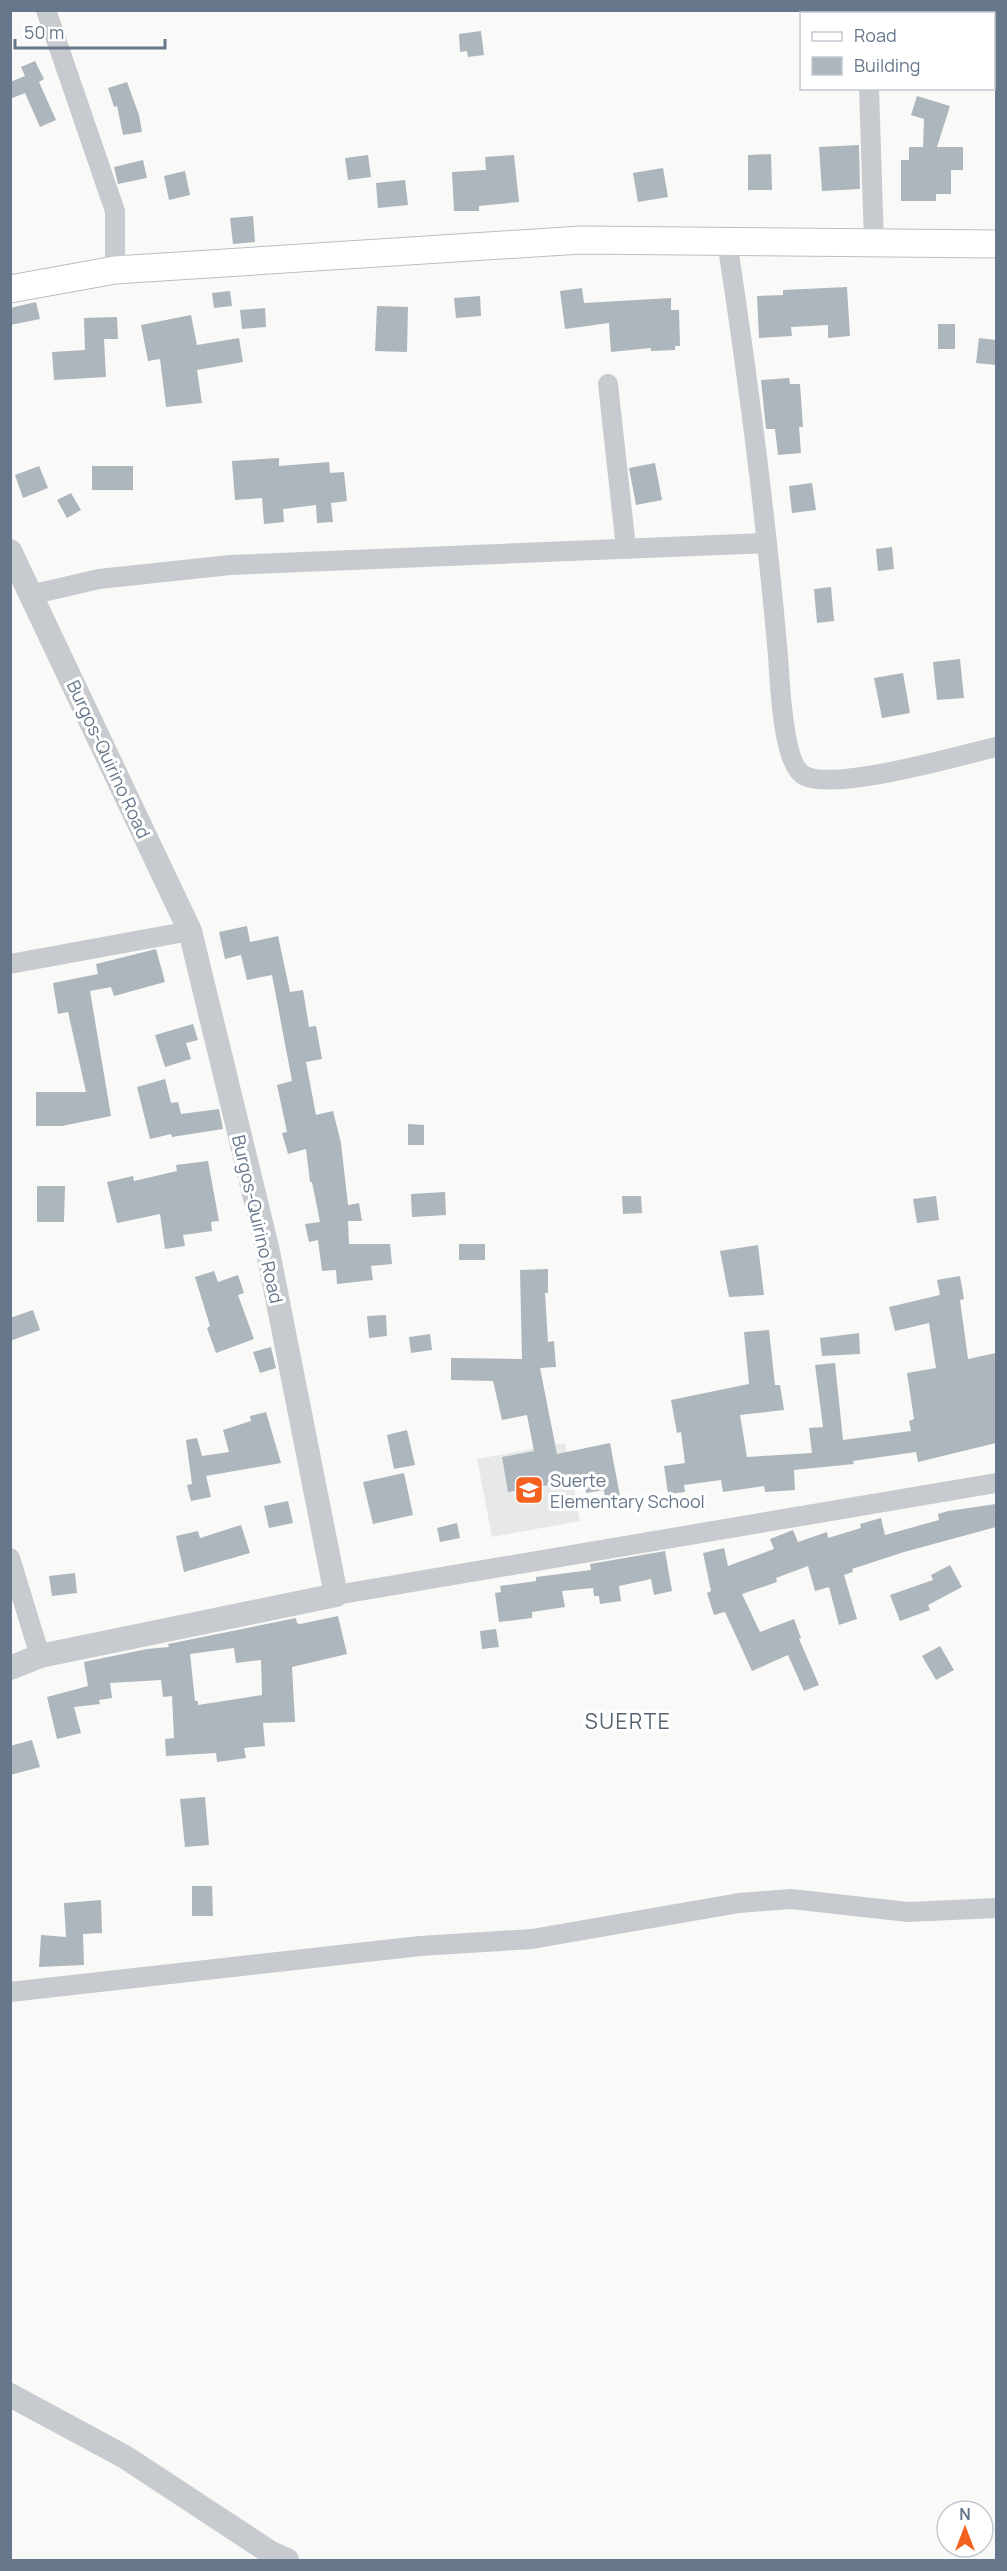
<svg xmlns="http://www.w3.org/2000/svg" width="1007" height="2571" viewBox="0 0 1007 2571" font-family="Manrope,sans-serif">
  <rect width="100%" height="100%" fill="#f9faf7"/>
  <polygon fill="#e7e9e8" points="565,1443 580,1521 492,1537 477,1459"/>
  <g fill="#adb5bd" fill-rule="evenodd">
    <polygon points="481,31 484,55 468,57 467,51 460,52 459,34"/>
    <polygon points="35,61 44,79 39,82 56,120 40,127 25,93 10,99 10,82 25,76 21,67"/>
    <polygon points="127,82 139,115 142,132 123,135 117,106 114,107 108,88"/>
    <polygon points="917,96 950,106 937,147 963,147 963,170 951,170 951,194 936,194 936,201 901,201 901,160 909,160 909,147 923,147 924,119 911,115"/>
    <polygon points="859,145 860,189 822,191 819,147"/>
    <polygon points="771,154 772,190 748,190 748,155"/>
    <polygon points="368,155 371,177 348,180 345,158"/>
    <polygon points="514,155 519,202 479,206 479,211 454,211 452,172 486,170 485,157"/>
    <polygon points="143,160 147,178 118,184 114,167"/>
    <polygon points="663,168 668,197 638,202 633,173"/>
    <polygon points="185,171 190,195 169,200 164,176"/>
    <polygon points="405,180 408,205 378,208 376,183"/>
    <polygon points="253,216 255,242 233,244 230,218"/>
    <polygon points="847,287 850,336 828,338 828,325 791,327 792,336 759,338 757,296 783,295 783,290"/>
    <polygon points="582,288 584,303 671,298 671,310 679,310 680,346 675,346 675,350 651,351 651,348 611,352 609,323 565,329 560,291"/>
    <polygon points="230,291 232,306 214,308 212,293"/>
    <polygon points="480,296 481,316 456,318 454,298"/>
    <polygon points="36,302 40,319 10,325 10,308"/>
    <polygon points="377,306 408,307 407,352 375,351"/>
    <polygon points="265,308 266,327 242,329 240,310"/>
    <polygon points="191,315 197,345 239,338 243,362 197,370 202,403 166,407 160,359 148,361 141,325"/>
    <polygon points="117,317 118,339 104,339 106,377 54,380 52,352 85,350 84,318"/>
    <rect x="938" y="324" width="17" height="25"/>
    <polygon points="979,338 996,340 996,365 976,363"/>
    <polygon points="789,378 790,384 800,384 803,427 799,427 801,453 778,455 775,429 766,429 761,380"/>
    <polygon points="279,458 279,466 329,462 330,473 344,472 347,501 331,503 333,522 317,523 316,505 283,509 284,522 264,524 262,498 235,500 232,461"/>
    <polygon points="655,463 662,500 636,505 629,468"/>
    <polygon points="39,466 48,488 23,498 15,475"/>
    <rect x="92" y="466" width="41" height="24"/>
    <polygon points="812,483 816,510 792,513 789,486"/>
    <polygon points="71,493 81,510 67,518 57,500"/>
    <polygon points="892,547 894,569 878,571 876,549"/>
    <polygon points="831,587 834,621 817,623 814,589"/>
    <polygon points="960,659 964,698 937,700 933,662"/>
    <polygon points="903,673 910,713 882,718 874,678"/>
    <polygon points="247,926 250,942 278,936 290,992 303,990 309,1027 316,1026 322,1059 306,1062 316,1115 333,1111 341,1143 348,1205 359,1203 362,1221 348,1221 349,1244 390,1244 392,1264 371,1266 373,1280 337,1284 336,1270 322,1271 318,1240 309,1242 305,1224 320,1222 312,1182 310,1182 306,1149 288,1154 282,1133 287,1132 277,1085 292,1081 272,975 247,980 241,955 225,959 219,932"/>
    <polygon points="156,949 165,982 114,996 111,987 90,991 111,1116 62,1126 36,1126 36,1092 86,1092 68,1012 58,1014 53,983 98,974 96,964"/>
    <polygon points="193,1024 198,1040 186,1043 191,1059 165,1067 155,1035"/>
    <polygon points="165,1079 171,1103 178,1102 181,1114 219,1109 223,1129 172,1137 171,1134 150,1139 137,1087"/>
    <polygon points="408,1124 424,1125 424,1145 408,1145"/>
    <polygon points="208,1161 219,1221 211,1222 212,1231 183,1235 185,1246 165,1249 160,1214 117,1223 107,1182 133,1176 134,1181 177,1171 176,1165"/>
    <polygon points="37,1186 65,1186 64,1222 37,1222"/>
    <polygon points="445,1192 446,1215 412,1217 411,1194"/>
    <polygon points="622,1196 641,1196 642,1213 623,1214"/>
    <polygon points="936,1196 939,1220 917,1223 913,1199"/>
    <rect x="459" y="1244" width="26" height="16"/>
    <polygon points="758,1245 764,1295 729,1297 720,1251"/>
    <polygon points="548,1269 548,1293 545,1293 548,1342 554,1341 556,1367 540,1368 557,1454 610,1443 620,1496 605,1499 604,1490 586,1493 583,1479 508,1492 502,1457 534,1451 527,1415 502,1420 493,1381 451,1380 451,1358 522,1359 520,1270"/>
    <polygon points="214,1271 218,1282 238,1275 244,1293 238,1295 254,1339 216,1353 207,1328 210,1326 195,1277"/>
    <polygon points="960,1276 964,1299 960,1300 968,1359 996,1353 996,1443 918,1462 916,1452 853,1461 854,1464 794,1470 795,1490 765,1492 764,1486 723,1492 721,1480 684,1485 685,1492 668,1494 664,1466 685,1463 681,1432 677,1433 671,1400 749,1384 744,1332 769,1330 775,1385 780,1385 784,1410 740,1415 747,1457 812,1453 809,1428 823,1427 815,1365 835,1363 843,1440 911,1431 909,1421 914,1419 907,1373 936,1368 929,1323 895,1331 889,1307 940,1295 937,1280"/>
    <polygon points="33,1310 40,1330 10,1341 10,1318"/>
    <polygon points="386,1315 387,1336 369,1338 367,1316"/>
    <polygon points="859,1333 860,1354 822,1356 820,1338"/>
    <polygon points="430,1334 432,1350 411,1353 409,1337"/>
    <polygon points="271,1347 276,1368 260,1373 253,1352"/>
    <polygon points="266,1412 281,1463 206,1476 211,1497 191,1501 187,1485 192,1484 186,1440 197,1438 202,1456 229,1452 223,1430 251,1421 250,1416"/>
    <polygon points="407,1430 415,1465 394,1469 387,1435"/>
    <polygon points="404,1473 413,1515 373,1524 363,1482"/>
    <polygon points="288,1501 293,1523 269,1528 264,1506"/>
    <polygon points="996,1504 996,1527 904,1552 852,1569 853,1572 844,1575 857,1619 839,1625 829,1587 815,1591 808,1566 776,1578 777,1582 742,1594 760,1632 794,1619 801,1638 799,1639 819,1685 804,1691 788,1655 752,1671 725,1612 714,1615 707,1593 711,1591 703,1553 724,1548 728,1566 774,1549 770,1539 793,1530 798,1542 827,1532 828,1538 861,1528 860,1524 881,1518 885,1535 939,1520 938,1514 948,1511"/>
    <polygon points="457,1523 460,1538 440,1542 437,1528"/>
    <polygon points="241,1525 250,1553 184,1572 176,1536 198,1531 200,1538"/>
    <polygon points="665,1551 672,1591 654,1595 651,1579 619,1586 621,1601 600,1604 599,1596 594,1596 593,1588 562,1591 565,1607 532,1612 532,1618 499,1622 495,1593 501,1592 500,1586 536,1581 536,1577 591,1570 590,1564"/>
    <polygon points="950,1565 962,1587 928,1605 930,1610 900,1621 890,1595 933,1580 931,1575"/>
    <polygon points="75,1573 77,1593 52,1596 49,1576"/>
    <path d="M338,1616L347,1654L292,1667L295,1722L263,1723L265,1746L244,1748L246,1758L217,1762L216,1753L166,1756L165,1739L174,1738L172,1696L163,1697L161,1680L110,1683L112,1698L99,1700L100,1704L74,1707L81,1733L57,1739L47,1697L88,1686L84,1662L147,1649L169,1647L168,1644L296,1618L297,1623L300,1624ZM234,1648L236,1663L261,1660L262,1695L198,1705V1701H195L190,1654Z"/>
    <polygon points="496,1629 499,1647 482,1649 480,1631"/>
    <polygon points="940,1646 954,1670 936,1680 922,1656"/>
    <polygon points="32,1740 40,1767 10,1775 10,1746"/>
    <polygon points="205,1797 209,1845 185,1847 180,1799"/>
    <polygon points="192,1886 212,1886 213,1916 192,1916"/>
    <polygon points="101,1900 102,1933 83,1934 84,1965 39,1967 41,1935 66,1937 64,1903"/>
  </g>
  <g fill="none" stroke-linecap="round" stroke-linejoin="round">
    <g stroke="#b9bec4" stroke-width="29">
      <polyline id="secondary" points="10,289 115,270 581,240 996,244"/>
    </g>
    <g stroke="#c7cacf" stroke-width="20">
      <polyline points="46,10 115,211 115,270"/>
      <polyline points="866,10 866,14"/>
      <polyline points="869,88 874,243"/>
      <path d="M727,241C748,378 766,517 778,656C780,680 782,766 805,776C837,791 958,756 996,747"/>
      <polyline points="608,384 626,548"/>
      <polyline points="30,595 99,579 230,565 767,543"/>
      <polyline points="10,964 190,931"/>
      <polyline points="10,1558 40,1656"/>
      <polyline points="336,1595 996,1483"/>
      <polyline points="10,1992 420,1946 532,1939 739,1903 791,1899 908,1912 996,1908"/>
    </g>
    <g stroke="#c7cacf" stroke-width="24">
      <polyline points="10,551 190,931 267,1247 336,1595 40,1656 10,1668"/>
      <polyline points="10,2395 125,2457 271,2553 287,2560"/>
    </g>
    <use href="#secondary" stroke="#fff" stroke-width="27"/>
  </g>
  <defs>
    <g id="school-square" transform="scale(1.5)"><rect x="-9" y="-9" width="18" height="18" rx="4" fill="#f4601d" stroke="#fff"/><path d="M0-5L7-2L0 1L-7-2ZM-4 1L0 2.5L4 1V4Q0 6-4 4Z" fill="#fff"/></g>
  </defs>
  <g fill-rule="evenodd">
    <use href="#school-square" x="529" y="1490"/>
  </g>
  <g text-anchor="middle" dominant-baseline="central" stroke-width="6" stroke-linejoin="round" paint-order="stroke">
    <g font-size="18" fill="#66778b" stroke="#fff">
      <text transform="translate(109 759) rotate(65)">Burgos-Quirino Road</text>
      <text transform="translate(258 1219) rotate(77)">Burgos-Quirino Road</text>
    </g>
    <g font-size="18" fill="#66778b" stroke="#fff" text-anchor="start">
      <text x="550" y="1480">Suerte<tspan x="550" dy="21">Elementary School</tspan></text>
    </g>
    <g font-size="21" letter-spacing="1.5" fill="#54616f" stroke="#fff">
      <text x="628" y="1721">SUERTE</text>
    </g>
  </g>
  <rect width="1007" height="2571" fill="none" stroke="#66778b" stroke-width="24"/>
  <rect x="800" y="12" width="195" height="78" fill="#ffffff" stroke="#c2c9d1" stroke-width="1.5"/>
  <rect x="812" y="32" width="30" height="9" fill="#ffffff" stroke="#c2c9d1" stroke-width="1.5"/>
  <text x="854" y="42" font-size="18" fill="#66778b">Road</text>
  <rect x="812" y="57" width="30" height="18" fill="#adb5bd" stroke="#c2c9d1" stroke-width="1.5"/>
  <text x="854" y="72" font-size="18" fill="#66778b">Building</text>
  <g transform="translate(965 2529)"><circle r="28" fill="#ffffff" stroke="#c2c9d1" stroke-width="1.5"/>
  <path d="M0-4.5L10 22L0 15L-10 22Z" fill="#f4601d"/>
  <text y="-9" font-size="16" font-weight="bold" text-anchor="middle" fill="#66778b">N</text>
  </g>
  <path d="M15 39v9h150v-9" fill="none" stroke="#66778b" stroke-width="3"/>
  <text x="24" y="39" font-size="18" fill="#66778b" stroke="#ffffff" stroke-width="4.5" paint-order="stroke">50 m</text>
</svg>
